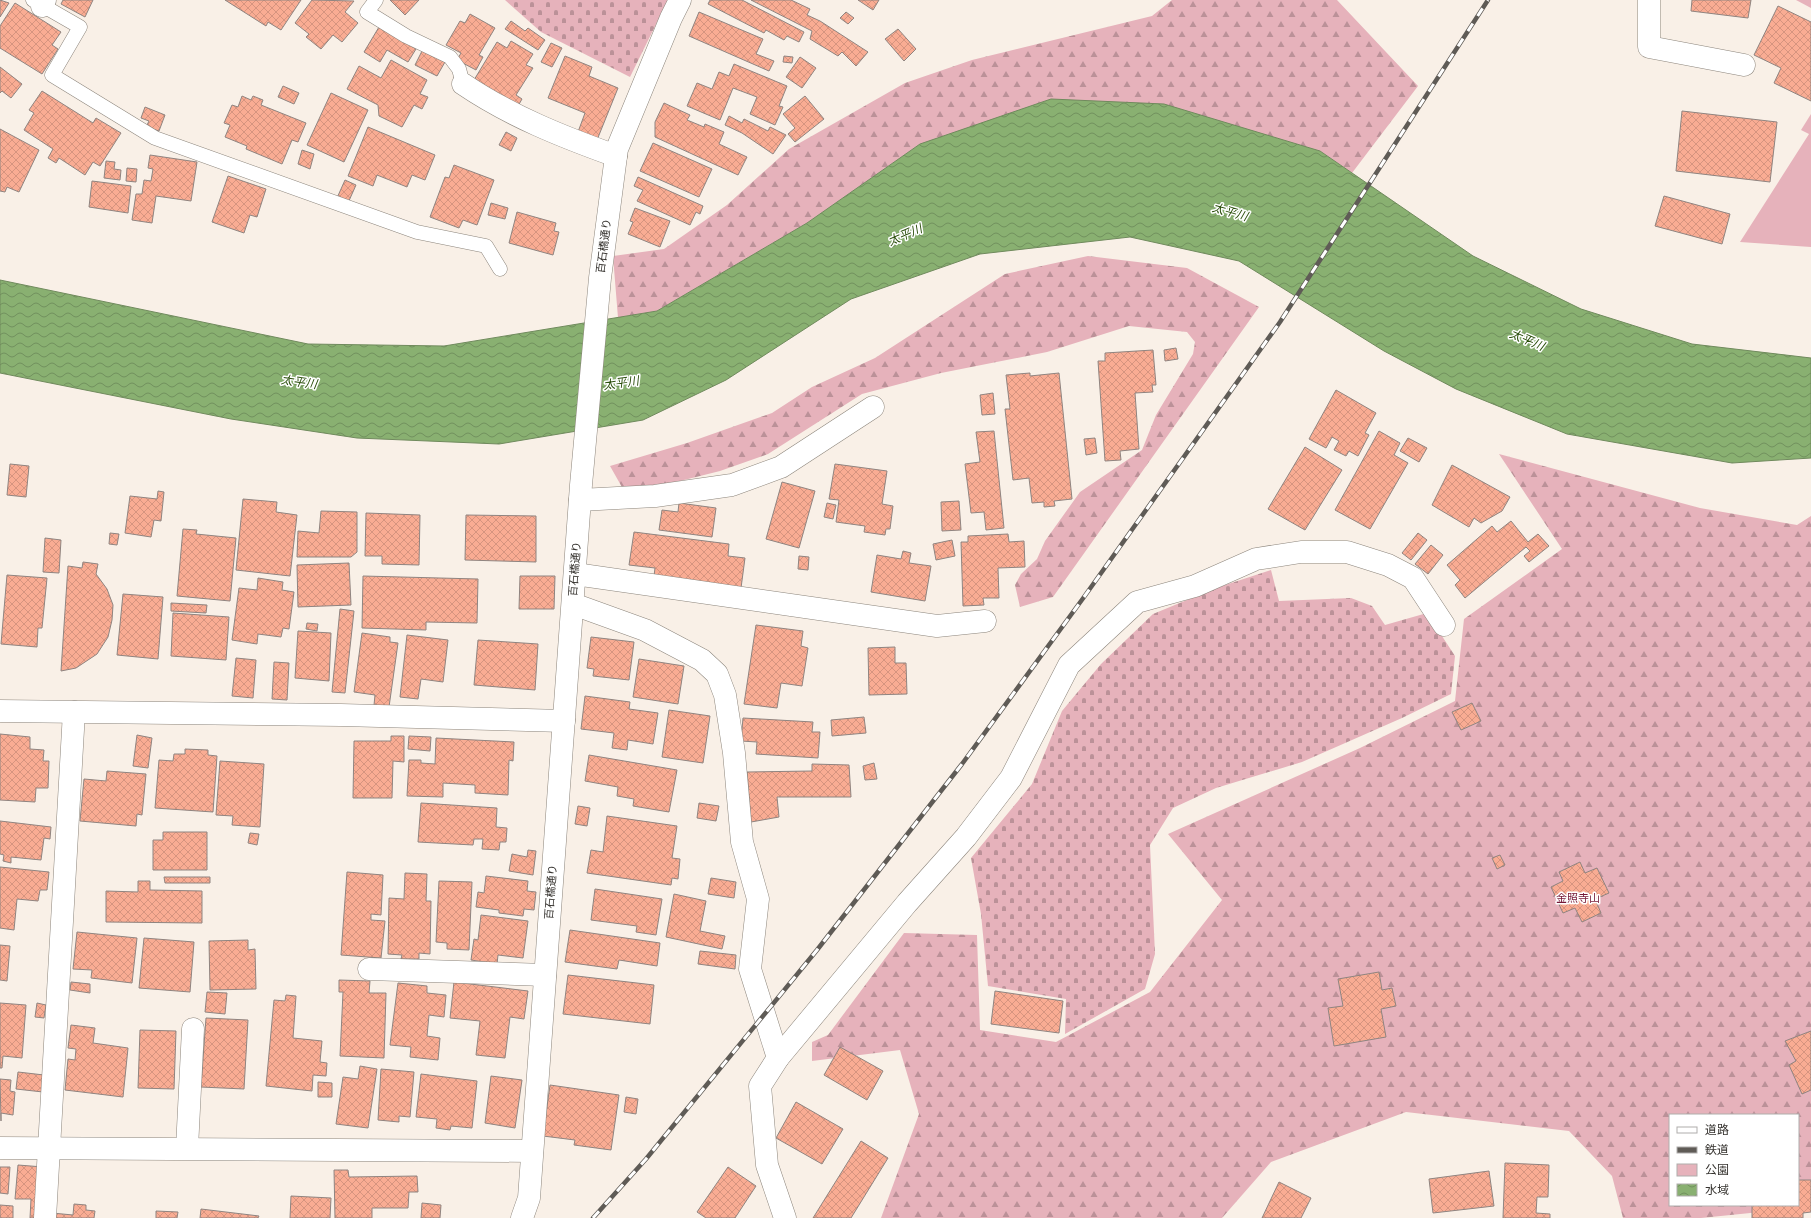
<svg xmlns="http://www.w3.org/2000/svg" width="1811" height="1218" viewBox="0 0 1811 1218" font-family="'Roboto Condensed','Noto Sans JP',sans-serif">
  <defs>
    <pattern id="forest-firs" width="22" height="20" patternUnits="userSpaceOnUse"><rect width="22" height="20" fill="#e6b2bb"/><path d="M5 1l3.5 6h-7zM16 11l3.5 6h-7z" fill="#bb9198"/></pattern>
    <pattern id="cemetery-stones" width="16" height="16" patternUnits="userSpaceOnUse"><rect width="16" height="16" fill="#e6b2bb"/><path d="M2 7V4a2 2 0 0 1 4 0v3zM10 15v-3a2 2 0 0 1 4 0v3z" fill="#bb9198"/></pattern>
    <pattern id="water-waves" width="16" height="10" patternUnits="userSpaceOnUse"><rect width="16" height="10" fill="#89b071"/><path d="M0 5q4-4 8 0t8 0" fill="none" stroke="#71905d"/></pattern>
    <pattern id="building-cross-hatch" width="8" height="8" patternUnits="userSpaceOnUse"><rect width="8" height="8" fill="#f9ac93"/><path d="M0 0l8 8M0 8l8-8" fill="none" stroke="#d6947f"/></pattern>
  </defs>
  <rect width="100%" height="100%" fill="#f9f0e7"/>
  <g fill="#e6b2bb">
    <polygon points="1796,0 1811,0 1811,8"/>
    <polygon points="1811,114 1811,247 1740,242 1809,134 1801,130"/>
  </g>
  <g fill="url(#forest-firs)" fill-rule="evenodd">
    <polygon points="1172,0 1337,0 1418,86 1352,173 1320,151 920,144 807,223 657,311 618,318 613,256 664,249 727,205 789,149 905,83 972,60 1152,16"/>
    <polygon points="1088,256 1187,268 1259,307 1053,597 1020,607 1015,585 1021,574 1037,559 1045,541 1080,492 1142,450 1156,415 1193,354 1195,342 1187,332 1129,326 1047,352 941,373 862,394 768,454 720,471 668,484 623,489 610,466 687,443 772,413 812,387 875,358 1005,274"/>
    <path d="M1499,454L1700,508L1797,525L1811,516V1207L1701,1218H1623L1612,1176L1569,1131L1406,1112L1271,1162L1222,1218H881L919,1114L900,1050L812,1061V1042L828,1035L904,933L977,935L980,1030L1056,1042L1150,992L1222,900L1168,834L1360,748L1455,701L1464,619L1562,549ZM1670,1115H1798V1205H1670Z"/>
  </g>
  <g fill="url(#cemetery-stones)">
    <polygon points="505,0 668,0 630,77 541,32"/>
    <polygon points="1271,570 1279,601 1351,598 1372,606 1385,625 1427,613 1455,656 1451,694 1402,718 1302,762 1216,788 1173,808 1150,845 1155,954 1145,989 1065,1034 1066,999 988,986 981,914 971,858 1032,784 1062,711 1101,664 1153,614 1216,588"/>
  </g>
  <polygon fill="url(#water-waves)" stroke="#708a5d" points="1051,99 1164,104 1320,151 1473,256 1581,309 1692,344 1811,358 1811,458 1732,463 1567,434 1456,389 1384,351 1239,261 1130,237 980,254 851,299 726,380 643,420 499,444 357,438 231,419 0,373 0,280 308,344 444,346 657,311 807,223 920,144"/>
  <g fill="url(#building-cross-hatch)" stroke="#8f8480">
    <polygon points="0,0 9,3 0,17"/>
    <polygon points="63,0 93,0 85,17 61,4"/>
    <polygon points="225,0 301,0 281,30 268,22 266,26"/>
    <polygon points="312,0 354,1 345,12 358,23 342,42 333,35 321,49 306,37 309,34 295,23"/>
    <polygon points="390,0 419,0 405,15"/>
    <polygon points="710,0 742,0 804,32 799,42 787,36 784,40 766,30 764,33 708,4"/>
    <polygon points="751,0 791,0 810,9 807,15 820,21 868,52 856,66 842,52 838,56 810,39 812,31"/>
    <polygon points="858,0 879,0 873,10"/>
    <polygon points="1692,0 1751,0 1748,18 1691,11"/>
    <polygon points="15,3 61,32 52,45 58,49 42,74 0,48 0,26"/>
    <polygon points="1778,6 1811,22 1811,101 1774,83 1781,68 1754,55"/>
    <polygon points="699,12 763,39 756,54 774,61 769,71 689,36"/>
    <polygon points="846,12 854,18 848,24 840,18"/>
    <polygon points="470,14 495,28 479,55 483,57 476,70 457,60 461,53 446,45 460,21 465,23"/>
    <polygon points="511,21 525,31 528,28 545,40 538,50 505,29"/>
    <polygon points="379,27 416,49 408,62 387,50 380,62 364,52"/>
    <polygon points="898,29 916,49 904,61 885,39"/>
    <polygon points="511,41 533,54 526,65 533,68 516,95 522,99 518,106 474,80 497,42 507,48"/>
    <polygon points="551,43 562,48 552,67 541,62"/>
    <polygon points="422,51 445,62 437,76 415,65"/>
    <polygon points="565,56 592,67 589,76 618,88 597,140 578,132 585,113 548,98"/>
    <polygon points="784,56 793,57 792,63 783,62"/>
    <polygon points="800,57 816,68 802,88 786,77"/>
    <polygon points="391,60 427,80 420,94 428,97 422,109 414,105 402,127 379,116 378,105 347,89 359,66 381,78"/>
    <polygon points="734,64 787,86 779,106 783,107 775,125 750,114 757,97 733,88 720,120 687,106 697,83 712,89 719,72 729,76"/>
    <polygon points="0,67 22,84 11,98 2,91 0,93"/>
    <polygon points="283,86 299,93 294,104 278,97"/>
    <polygon points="42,91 93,123 96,118 121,133 100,166 93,162 85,175 59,158 56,163 48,158 53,149 24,130 34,113 29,110"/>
    <polygon points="331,93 368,110 344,162 307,145"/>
    <polygon points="242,96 251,100 253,96 263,100 261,105 306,123 298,142 292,140 282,164 246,149 247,146 225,137 230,125 224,123 232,105 238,107"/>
    <polygon points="805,96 824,119 795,142 788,134 795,128 783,114"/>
    <polygon points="664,103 690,115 687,120 704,127 705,124 724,132 719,144 747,157 738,175 655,137 655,122"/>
    <polygon points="145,107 165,115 159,131 146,127 149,121 141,118"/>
    <polygon points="1682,111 1777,122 1770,182 1676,171"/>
    <polygon points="729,116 742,123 744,119 768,131 770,127 786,135 773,154 742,133 725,125"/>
    <polygon points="368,127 435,155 425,180 412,175 407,187 377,175 373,186 348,176"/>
    <polygon points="0,129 39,150 19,192 7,187 5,192 0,191"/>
    <polygon points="506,132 517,138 511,151 499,145"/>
    <polygon points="653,143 712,169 699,197 640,171"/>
    <polygon points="302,150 314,154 310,169 298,164"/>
    <polygon points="150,155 197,162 191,201 156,196 152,223 132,220 136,194 142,194 144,180 151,181 153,169 148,168"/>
    <polygon points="106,161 115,162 114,169 121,170 120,180 104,178"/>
    <polygon points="454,165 494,180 477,225 463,220 459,228 430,217 445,177 449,178"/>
    <polygon points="127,168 137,169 136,182 126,181"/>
    <polygon points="228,176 266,189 257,217 250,215 244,233 212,222"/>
    <polygon points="638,177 703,206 700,214 696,212 690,225 637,201 643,190 634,186"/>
    <polygon points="345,180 356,185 348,203 337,198"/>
    <polygon points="92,181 131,186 128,213 89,207"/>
    <polygon points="1664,196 1730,214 1722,244 1655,226"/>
    <polygon points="491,203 508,208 505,219 488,215"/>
    <polygon points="635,208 670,221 660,247 628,234 633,222 630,221"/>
    <polygon points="517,212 556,223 554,231 559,232 553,255 509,243"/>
    <polygon points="1176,348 1178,359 1165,361 1164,350"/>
    <polygon points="1153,350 1156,385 1152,385 1153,392 1135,393 1139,449 1120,451 1121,460 1105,461 1098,361 1105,361 1105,353"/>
    <polygon points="1030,373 1030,376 1059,373 1072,499 1054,501 1055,506 1044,507 1044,502 1032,503 1029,478 1013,480 1005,409 1010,409 1006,375"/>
    <polygon points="1336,390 1376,413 1365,433 1369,435 1358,456 1349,451 1346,456 1334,450 1339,441 1332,437 1326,448 1309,439"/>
    <polygon points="993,393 995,414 982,415 980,395"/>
    <polygon points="994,431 1004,528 986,530 984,512 971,513 965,464 980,462 976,432"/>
    <polygon points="1379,431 1400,443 1394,455 1408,463 1370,529 1335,510"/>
    <polygon points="1095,438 1097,453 1086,455 1084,439"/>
    <polygon points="1408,438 1427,448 1419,462 1400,451"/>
    <polygon points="1305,447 1342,470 1305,530 1268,509"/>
    <polygon points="10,464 29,466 26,497 7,495"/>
    <polygon points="835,464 887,471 882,504 893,506 890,529 886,529 885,535 864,532 865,526 836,522 839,500 829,499"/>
    <polygon points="1452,465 1510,497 1502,511 1481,523 1474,518 1469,527 1432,505"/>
    <polygon points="782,482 815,491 799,548 766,539"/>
    <polygon points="158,491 164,492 161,521 154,520 151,537 125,533 130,496 157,499"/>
    <polygon points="243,499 277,502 276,512 297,515 290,576 236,570"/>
    <polygon points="959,501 961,530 942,531 941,502"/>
    <polygon points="679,503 716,508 712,537 659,530 662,510 678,512"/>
    <polygon points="827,503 836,505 833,519 824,517"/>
    <polygon points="321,511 357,512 357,552 351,557 297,557 298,531 319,533"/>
    <polygon points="366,513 420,515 419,565 382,564 382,556 365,556"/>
    <polygon points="466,515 536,516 536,562 465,560"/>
    <polygon points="1511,521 1528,542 1538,534 1549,546 1529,562 1524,556 1530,551 1526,547 1465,598 1455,585 1460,580 1447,565 1492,526 1497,532"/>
    <polygon points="183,529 197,530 196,534 236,538 230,601 177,596"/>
    <polygon points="634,532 729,544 728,556 745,558 741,588 654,576 655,568 629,565"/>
    <polygon points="110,533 119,534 117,545 109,544"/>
    <polygon points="1418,533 1427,540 1411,560 1402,553"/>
    <polygon points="1008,534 1009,542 1024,541 1025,567 998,568 999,598 983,598 984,605 963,606 961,542 968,542 968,536"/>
    <polygon points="45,538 61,540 59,573 43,572"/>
    <polygon points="952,540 955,556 936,560 933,544"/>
    <polygon points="1431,545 1443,555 1428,574 1415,564"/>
    <polygon points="903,551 911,553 909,563 931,566 925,601 871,592 877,555 901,559"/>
    <polygon points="799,556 809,557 808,570 798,569"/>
    <polygon points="83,562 98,564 96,574 107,589 113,605 112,620 108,637 97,654 76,668 61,671 68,566 82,568"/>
    <polygon points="349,563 351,605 298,607 297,565"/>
    <polygon points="7,575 47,578 42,628 38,628 37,647 1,644"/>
    <polygon points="363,576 478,579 477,623 426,622 426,630 362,628"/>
    <polygon points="520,576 555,576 554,609 519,609"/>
    <polygon points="258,578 283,582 282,590 294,592 289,629 283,628 281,637 258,634 257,644 232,640 239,588 257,590"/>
    <polygon points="123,594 163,597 158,659 117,655"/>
    <polygon points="171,603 207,605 206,613 171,611"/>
    <polygon points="340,609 354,611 345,693 332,692"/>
    <polygon points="173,613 229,617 226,660 171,656"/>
    <polygon points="307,623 318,624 317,631 306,629"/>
    <polygon points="756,625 803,631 801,646 808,648 802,686 781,683 777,708 744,704"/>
    <polygon points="298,631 331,633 329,681 295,678"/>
    <polygon points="362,633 390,637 390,642 398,643 389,707 374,705 375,695 354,692"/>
    <polygon points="407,635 448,640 443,682 421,679 418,699 400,697"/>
    <polygon points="591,637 634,642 629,680 593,676 594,669 587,668"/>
    <polygon points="478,640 538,644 535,690 474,685"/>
    <polygon points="895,647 895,663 906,663 907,694 869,695 868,648"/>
    <polygon points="236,658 256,660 253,698 232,696"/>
    <polygon points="639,659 684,666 678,704 633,697"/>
    <polygon points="274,662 289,663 287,700 272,699"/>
    <polygon points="585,696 630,702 629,709 658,713 653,744 628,740 627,750 612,748 614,733 581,729"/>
    <polygon points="1472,703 1481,721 1461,730 1452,712"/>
    <polygon points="669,710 710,716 703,763 662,757"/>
    <polygon points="864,717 866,733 832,736 831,720"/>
    <polygon points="743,718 813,722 812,732 820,732 818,758 756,754 757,742 741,741"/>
    <polygon points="0,734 30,737 30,749 44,750 43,761 49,761 48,788 36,788 35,802 0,800"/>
    <polygon points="137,735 152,738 148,768 133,766"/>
    <polygon points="391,736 404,736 404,762 393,761 392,798 353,798 354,741 391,741"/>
    <polygon points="409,736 431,737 430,751 408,749"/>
    <polygon points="436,738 514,742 513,761 509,760 508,795 475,793 475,785 443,783 443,797 407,796 409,760 421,760 421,763 435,764"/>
    <polygon points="185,749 208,750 208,755 217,756 213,812 155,808 159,760 173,761 174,754 185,754"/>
    <polygon points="589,755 677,770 669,812 633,806 634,799 617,796 618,787 585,781"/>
    <polygon points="220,761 264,764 260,827 232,825 233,816 216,815"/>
    <polygon points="874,763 877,779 865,780 863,766"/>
    <polygon points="812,764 849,765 851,797 777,797 779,817 751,822 747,772 812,771"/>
    <polygon points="107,771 146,774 142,815 137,814 136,826 80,821 84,779 106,781"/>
    <polygon points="421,803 497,808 496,827 507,828 506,842 500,842 499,850 482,849 483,839 474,839 473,845 418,842"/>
    <polygon points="699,803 719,806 716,821 697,818"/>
    <polygon points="578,806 590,808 587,826 575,824"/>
    <polygon points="607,816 677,826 672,858 680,859 678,879 672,878 671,885 587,873 591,850 603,852"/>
    <polygon points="0,821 51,827 50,839 44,838 41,860 11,857 11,863 3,861 4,855 0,854"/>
    <polygon points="163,832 207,832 207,870 153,870 153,840 163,840"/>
    <polygon points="250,833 259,834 257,845 248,843"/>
    <polygon points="528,850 536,851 533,875 509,871 512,854 527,857"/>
    <polygon points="1500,855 1505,865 1497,869 1492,858"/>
    <polygon points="1580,862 1585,873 1597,868 1609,893 1595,899 1601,913 1582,922 1575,908 1563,913 1551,887 1563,881 1559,872"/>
    <polygon points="0,867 49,872 47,890 40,890 38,901 17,899 14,930 0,928"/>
    <polygon points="347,872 383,875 381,915 371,914 371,920 385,921 381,958 341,955"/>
    <polygon points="405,873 427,874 426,901 431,901 430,954 419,953 419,959 401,959 402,955 388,954 389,898 404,899"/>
    <polygon points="486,876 528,881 527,891 536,892 534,910 524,909 523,916 499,913 499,910 476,907 478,892 484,893"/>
    <polygon points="164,877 210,877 210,883 165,883"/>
    <polygon points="711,878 736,882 734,898 708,894"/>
    <polygon points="138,881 150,881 150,890 202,891 202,923 106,922 106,891 138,892"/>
    <polygon points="439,881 472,882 469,950 447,949 447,943 436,942"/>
    <polygon points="595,889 662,899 656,935 636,932 637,926 591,920"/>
    <polygon points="674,894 706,901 700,931 725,936 722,949 666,937"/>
    <polygon points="481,915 528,921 523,958 498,955 497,964 471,960 474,939 478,940"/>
    <polygon points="570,930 660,943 657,966 619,960 617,969 565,962"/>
    <polygon points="77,932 137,938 132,983 91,978 92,970 73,969"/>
    <polygon points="144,938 194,942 190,992 139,988"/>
    <polygon points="248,940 248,950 255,949 256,989 210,990 209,941"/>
    <polygon points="0,945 10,946 7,981 0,980"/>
    <polygon points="700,951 736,955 735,969 698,964"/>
    <polygon points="1379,972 1382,990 1392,988 1396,1006 1381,1009 1386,1037 1334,1046 1328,1008 1343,1006 1338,979"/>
    <polygon points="568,975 654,985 650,1024 563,1014"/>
    <polygon points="339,980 370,981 369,993 386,993 384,1058 340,1056 343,992 339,992"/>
    <polygon points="71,982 90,984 90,993 70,990"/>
    <polygon points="454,982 528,991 524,1019 510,1017 505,1058 476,1055 480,1021 450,1018"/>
    <polygon points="398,983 427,986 427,993 446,995 444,1017 429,1015 427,1036 440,1038 438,1060 410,1057 411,1047 390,1045"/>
    <polygon points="995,991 1063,1001 1059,1033 991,1024"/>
    <polygon points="207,992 227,993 225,1014 205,1012"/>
    <polygon points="286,995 296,996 293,1038 322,1041 320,1062 327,1063 326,1076 313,1075 312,1091 266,1086 274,1000 285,1001"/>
    <polygon points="0,1003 26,1005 22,1058 3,1056 2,1068 0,1068"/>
    <polygon points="37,1003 46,1005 44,1018 35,1017"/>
    <polygon points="206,1018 248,1020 244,1089 201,1087"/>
    <polygon points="71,1025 95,1028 93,1043 128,1048 123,1097 65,1090 68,1059 75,1060 76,1049 68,1048"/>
    <polygon points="140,1030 176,1031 174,1089 138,1088"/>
    <polygon points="1811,1031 1811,1090 1802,1094 1789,1065 1796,1061 1785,1041"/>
    <polygon points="840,1047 883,1071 867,1100 824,1075"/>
    <polygon points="360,1066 377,1069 368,1128 336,1124 343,1077 358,1079"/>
    <polygon points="381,1069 414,1072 410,1117 399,1116 399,1122 378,1120"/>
    <polygon points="18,1072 44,1075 43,1092 16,1089"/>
    <polygon points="421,1074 477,1081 472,1128 451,1126 450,1130 436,1128 437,1119 416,1117"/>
    <polygon points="491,1076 522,1080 515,1128 485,1123"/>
    <polygon points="0,1079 11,1080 10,1091 15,1092 13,1115 1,1113 1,1121"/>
    <polygon points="318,1082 332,1083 332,1097 318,1097"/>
    <polygon points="550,1085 619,1095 611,1150 574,1145 575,1140 543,1136"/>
    <polygon points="626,1097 638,1099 636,1114 624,1112"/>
    <polygon points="796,1102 843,1129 822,1164 776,1138"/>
    <polygon points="861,1141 888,1158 851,1218 813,1218"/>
    <polygon points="1505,1163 1549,1165 1548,1197 1537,1197 1536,1213 1550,1214 1550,1218 1503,1218"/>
    <polygon points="18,1165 43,1167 40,1218 30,1218 31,1199 15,1199"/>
    <polygon points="0,1167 10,1167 8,1194 0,1193"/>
    <polygon points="728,1167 756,1186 735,1218 706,1218 697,1212"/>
    <polygon points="334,1170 348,1170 349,1177 417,1176 418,1192 409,1192 408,1208 372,1208 372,1218 335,1218"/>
    <polygon points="1489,1171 1494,1206 1433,1213 1429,1179"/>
    <polygon points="1798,1180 1811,1180 1811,1212 1803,1213 1803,1218 1752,1218 1752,1205 1798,1205"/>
    <polygon points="1279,1182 1311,1198 1301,1218 1262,1218"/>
    <polygon points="291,1196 331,1198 330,1218 290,1218"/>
    <polygon points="422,1203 441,1205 440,1218 421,1218"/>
    <polygon points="74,1204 86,1205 86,1210 95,1211 94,1218 51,1218 52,1213 73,1215"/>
    <polygon points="0,1205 13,1206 13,1218 0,1218"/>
    <polygon points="201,1209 259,1216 258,1218 200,1218"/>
    <polygon points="156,1211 178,1212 177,1218 156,1218"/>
  </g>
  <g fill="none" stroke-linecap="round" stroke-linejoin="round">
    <g stroke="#8c857c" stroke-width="15">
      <g id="service">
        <polyline points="33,0 80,27 52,75 155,138 417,232 486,246 500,269"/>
        <polyline points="376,0 367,12 406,36 450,57 459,69 463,84"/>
      </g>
    </g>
    <g stroke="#8c857c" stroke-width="23">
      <g id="minor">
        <polyline points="1649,0 1649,47 1744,65"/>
        <polyline points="42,6 45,0"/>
        <path d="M463,84C510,116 563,137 616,156"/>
        <polyline points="580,500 655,496 732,485 781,467 873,407"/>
        <polyline points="575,574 937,626 985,621"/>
        <polyline points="573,604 645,630 702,660 717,674 725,695 734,753 742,842 758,899 750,969 778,1058 760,1086 767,1165 785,1218"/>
        <polyline points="0,711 341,715 564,721"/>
        <polyline points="369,969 545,975"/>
        <polyline points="778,1058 907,903 966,837 1011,778 1069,665 1137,602 1195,586 1256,559 1301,552 1347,552 1388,565 1413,578 1444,625"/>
        <polyline points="0,1148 532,1151"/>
        <polyline points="187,1148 193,1029"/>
        <polyline points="45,1218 74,712"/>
        <polyline points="522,1218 529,1198 581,485 600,278 616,156 617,149 671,18 680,0"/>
      </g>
    </g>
    <use href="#service" stroke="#fff" stroke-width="14"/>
    <use href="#minor" stroke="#fff" stroke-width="22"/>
    <g stroke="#5f5b56" stroke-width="4.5">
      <polyline id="rail" points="593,1218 646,1159 817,950 962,764 1084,597 1280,322 1488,0"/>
    </g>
    <use href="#rail" stroke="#fff" stroke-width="3" stroke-dasharray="9" stroke-linecap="butt"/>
  </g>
  <g text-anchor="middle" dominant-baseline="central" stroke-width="3" stroke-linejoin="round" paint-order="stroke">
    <g font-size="11" fill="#36332f" stroke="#fff">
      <text transform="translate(604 246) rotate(-83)">百石橋通り</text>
      <text transform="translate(575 569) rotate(-86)">百石橋通り</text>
      <text transform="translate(551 892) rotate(-86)">百石橋通り</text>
    </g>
    <g font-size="11" fill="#751837" stroke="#fff">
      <text x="1578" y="898">金照寺山</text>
    </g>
    <g font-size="12" font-style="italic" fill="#2a4e0b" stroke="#fff">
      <text transform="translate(1230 212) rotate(16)">太平川</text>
      <text transform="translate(905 235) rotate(-23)">太平川</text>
      <text transform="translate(1527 340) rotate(23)">太平川</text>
      <text transform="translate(299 382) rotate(8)">太平川</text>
      <text transform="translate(621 383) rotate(-8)">太平川</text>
    </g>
  </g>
  <rect x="1669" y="1114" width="130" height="92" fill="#ffffff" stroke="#afadac"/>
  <rect x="1677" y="1127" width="20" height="6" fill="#ffffff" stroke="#afadac"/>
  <text x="1705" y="1134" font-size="12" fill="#36332f">道路</text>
  <rect x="1677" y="1147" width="20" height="6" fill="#5f5b56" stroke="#afadac"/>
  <text x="1705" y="1154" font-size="12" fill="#36332f">鉄道</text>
  <rect x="1677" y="1164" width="20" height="12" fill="#e6b2bb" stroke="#afadac"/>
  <text x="1705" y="1174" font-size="12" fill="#36332f">公園</text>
  <rect x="1677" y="1184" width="20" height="12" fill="url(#water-waves)" stroke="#afadac"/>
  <text x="1705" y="1194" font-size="12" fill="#36332f">水域</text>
</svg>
